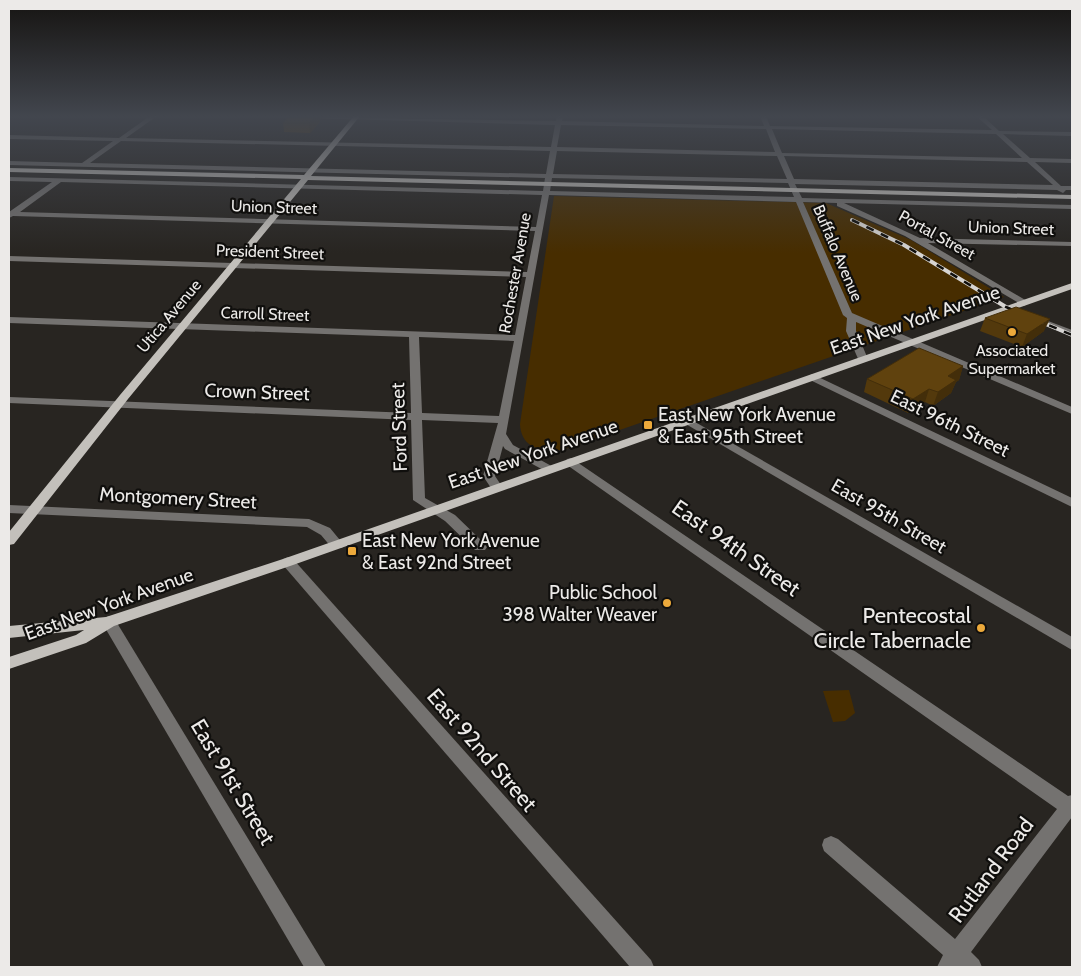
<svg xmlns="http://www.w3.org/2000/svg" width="1081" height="976" viewBox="0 0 1081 976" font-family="Cabin,sans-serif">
  <rect width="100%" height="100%" fill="#282521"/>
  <g fill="#472d00">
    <path d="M554,196L826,203L911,240L1004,297L562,450C541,452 521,448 520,424Z"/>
    <polygon points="849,690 855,713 845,721 833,722 823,691"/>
  </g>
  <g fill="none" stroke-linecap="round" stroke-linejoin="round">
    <g fill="#747270" fill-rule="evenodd">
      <path d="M150,116H157L126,138L551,147L555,125L233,116L556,121L557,116H563L562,121L764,126L760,116H766L770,126L992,130L976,116H983L999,131L1072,132V136L1003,134L1030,158L1072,159V163L1035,162L1061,186H1072V190H1066L1063,193L1057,190L795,184L802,198L1072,205V209L844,203L920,238L1072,242V246L928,243L1027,301L1029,303L1024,306L905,236L837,206V203L803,202L852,313L1072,407V414L856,322V331L868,359L867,361H859L846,331L847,318L843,315L796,202L549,195L506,434L513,445L557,469L555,472H547L505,449L503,446L495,476L503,488L497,492L493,491L483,476L498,423L422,420L425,498L455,515L485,544L487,547L485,550H475L445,521L413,500L411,420L9,403V397L411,413L409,337L9,323V317L515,335L526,277L9,261V256L527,272L535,231L13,216L9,218V212L52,182L9,181V177L543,191L545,178L9,165V161L82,163L113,141L9,139V135L119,138ZM561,125L766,129L775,152L557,147ZM772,129L996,134L1022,158L782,153ZM121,141L550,151L546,174L90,163ZM557,151L777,156L787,179L553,174ZM784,156L1027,162L1053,185L794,179ZM552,178L788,183L794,197L550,191ZM61,182L542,195L536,227L20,212ZM419,337L514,341L499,416L422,413Z"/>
      <polygon points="1032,315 1072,330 1072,336 1029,320 1029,316"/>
      <polygon points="812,374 1072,498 1072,507 808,379 807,377"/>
      <polygon points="688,418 1072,637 1072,650 684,423 682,421"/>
      <polygon points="571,458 1068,796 1072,795 1072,817 971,952 979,960 982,967 937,967 943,955 824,851 822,845 824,839 831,836 838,839 955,939 1057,809 567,465 565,462 567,459"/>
      <polygon points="9,505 309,519 330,528 344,545 342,548 332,548 321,535 307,527 9,513"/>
      <polygon points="288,557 293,559 651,960 654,967 630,967 283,565 281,562 283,559"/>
      <polygon points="109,616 114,618 326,967 304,967 104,626 102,622 104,618"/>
    </g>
    <g fill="#c3c0bb" fill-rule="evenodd">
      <polygon points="354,116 360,116 311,176 1072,195 1072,199 308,180 128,399 14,544 9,545 9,532 120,395 301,179 9,172 9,168 304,175"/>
      <polygon points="1072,283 1072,289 293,565 114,626 86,643 9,669 9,657 76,635 84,630 9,638 9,626 106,617 283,559"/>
    </g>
    <g stroke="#d7d5d3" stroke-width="4">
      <polyline id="rail" points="852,220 904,245 1006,307 1072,335"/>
    </g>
    <use href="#rail" stroke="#100f0d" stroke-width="2.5" stroke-dasharray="8" stroke-linecap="butt"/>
  </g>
  <g fill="#53390c">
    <polygon points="289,116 320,116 320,122 310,133 284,132 283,123"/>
    <polygon points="985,318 1044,331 1022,347 980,331"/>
    <polygon points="963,366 959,380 956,382 951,393 933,406 925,402 908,413 864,392 867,379"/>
  </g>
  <g fill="#432e0a">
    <polygon points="316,116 320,116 320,122 310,133 309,123"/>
    <polygon points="1050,319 1044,331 1022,347 1027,334"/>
    <polygon points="963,366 959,380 956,382 951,393 933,406 938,392 948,376"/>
    <polygon points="929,389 925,402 908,413 913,399"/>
  </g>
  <g fill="#60420e" stroke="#432e0a">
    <polygon points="289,116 316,116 309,123 283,123"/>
    <polygon points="1016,307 1050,319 1027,334 985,318"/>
    <polygon points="919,348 963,366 948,376 956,380 938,392 929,389 913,399 867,379"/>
  </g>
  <linearGradient id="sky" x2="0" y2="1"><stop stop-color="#161412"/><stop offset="0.46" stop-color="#42464e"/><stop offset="1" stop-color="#42464e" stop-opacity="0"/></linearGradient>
  <rect width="1081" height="253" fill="url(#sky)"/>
  <g fill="#eca93b" stroke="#100f0d" stroke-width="2">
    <circle cx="1012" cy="332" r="5"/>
    <rect x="643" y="420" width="10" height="10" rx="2.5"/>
    <rect x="347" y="546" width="10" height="10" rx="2.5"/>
    <circle cx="667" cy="603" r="5"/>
    <circle cx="981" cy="628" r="5"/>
  </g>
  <g text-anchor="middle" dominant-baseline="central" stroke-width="4.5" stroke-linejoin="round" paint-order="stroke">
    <g font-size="16" fill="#eceae8" stroke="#100f0d">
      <text transform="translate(274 207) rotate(2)">Union Street</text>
      <text transform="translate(1011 228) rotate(2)">Union Street</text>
      <text transform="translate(937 235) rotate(29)">Portal Street</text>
      <text transform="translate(270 252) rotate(2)">President Street</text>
      <text transform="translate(838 253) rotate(67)">Buffalo Avenue</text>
      <text transform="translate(515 273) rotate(-80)">Rochester Avenue</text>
      <text transform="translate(265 314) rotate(2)">Carroll Street</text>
      <text transform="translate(169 316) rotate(-50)">Utica Avenue</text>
    </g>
    <g font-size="16" fill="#eceae8" stroke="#100f0d">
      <text x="1012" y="350">Associated<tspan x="1012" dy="18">Supermarket</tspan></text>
    </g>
    <g font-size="19" fill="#eceae8" stroke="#100f0d">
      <text transform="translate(915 320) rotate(-19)">East New York Avenue</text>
      <text transform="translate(257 392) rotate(2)">Crown Street</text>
      <text transform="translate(950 423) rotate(26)">East 96th Street</text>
      <text transform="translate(399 427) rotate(-92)">Ford Street</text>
      <text transform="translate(533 454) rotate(-19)">East New York Avenue</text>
      <text transform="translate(178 498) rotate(3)">Montgomery Street</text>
      <text transform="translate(889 516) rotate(30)">East 95th Street</text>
      <text transform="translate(109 604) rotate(-20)">East New York Avenue</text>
    </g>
    <g font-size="19" fill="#eceae8" stroke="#100f0d" text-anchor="start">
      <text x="658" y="414">East New York Avenue<tspan x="658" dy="22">&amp; East 95th Street</tspan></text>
      <text x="362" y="540">East New York Avenue<tspan x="362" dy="22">&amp; East 92nd Street</tspan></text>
      <text x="657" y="592" text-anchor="end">Public School<tspan x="657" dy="22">398 Walter Weaver</tspan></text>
    </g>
    <g font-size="22" fill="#eceae8" stroke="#100f0d">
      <text transform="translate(736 548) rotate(35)">East 94th Street</text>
      <text transform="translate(482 750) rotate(49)">East 92nd Street</text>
      <text transform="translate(233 782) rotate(59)">East 91st Street</text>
      <text transform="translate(991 870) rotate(-53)">Rutland Road</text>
    </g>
    <g font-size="22" fill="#eceae8" stroke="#100f0d" text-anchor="end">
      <text x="971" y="615">Pentecostal<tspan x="971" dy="25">Circle Tabernacle</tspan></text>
    </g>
  </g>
  <rect width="1081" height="976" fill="none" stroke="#eceae8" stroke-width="20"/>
</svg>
